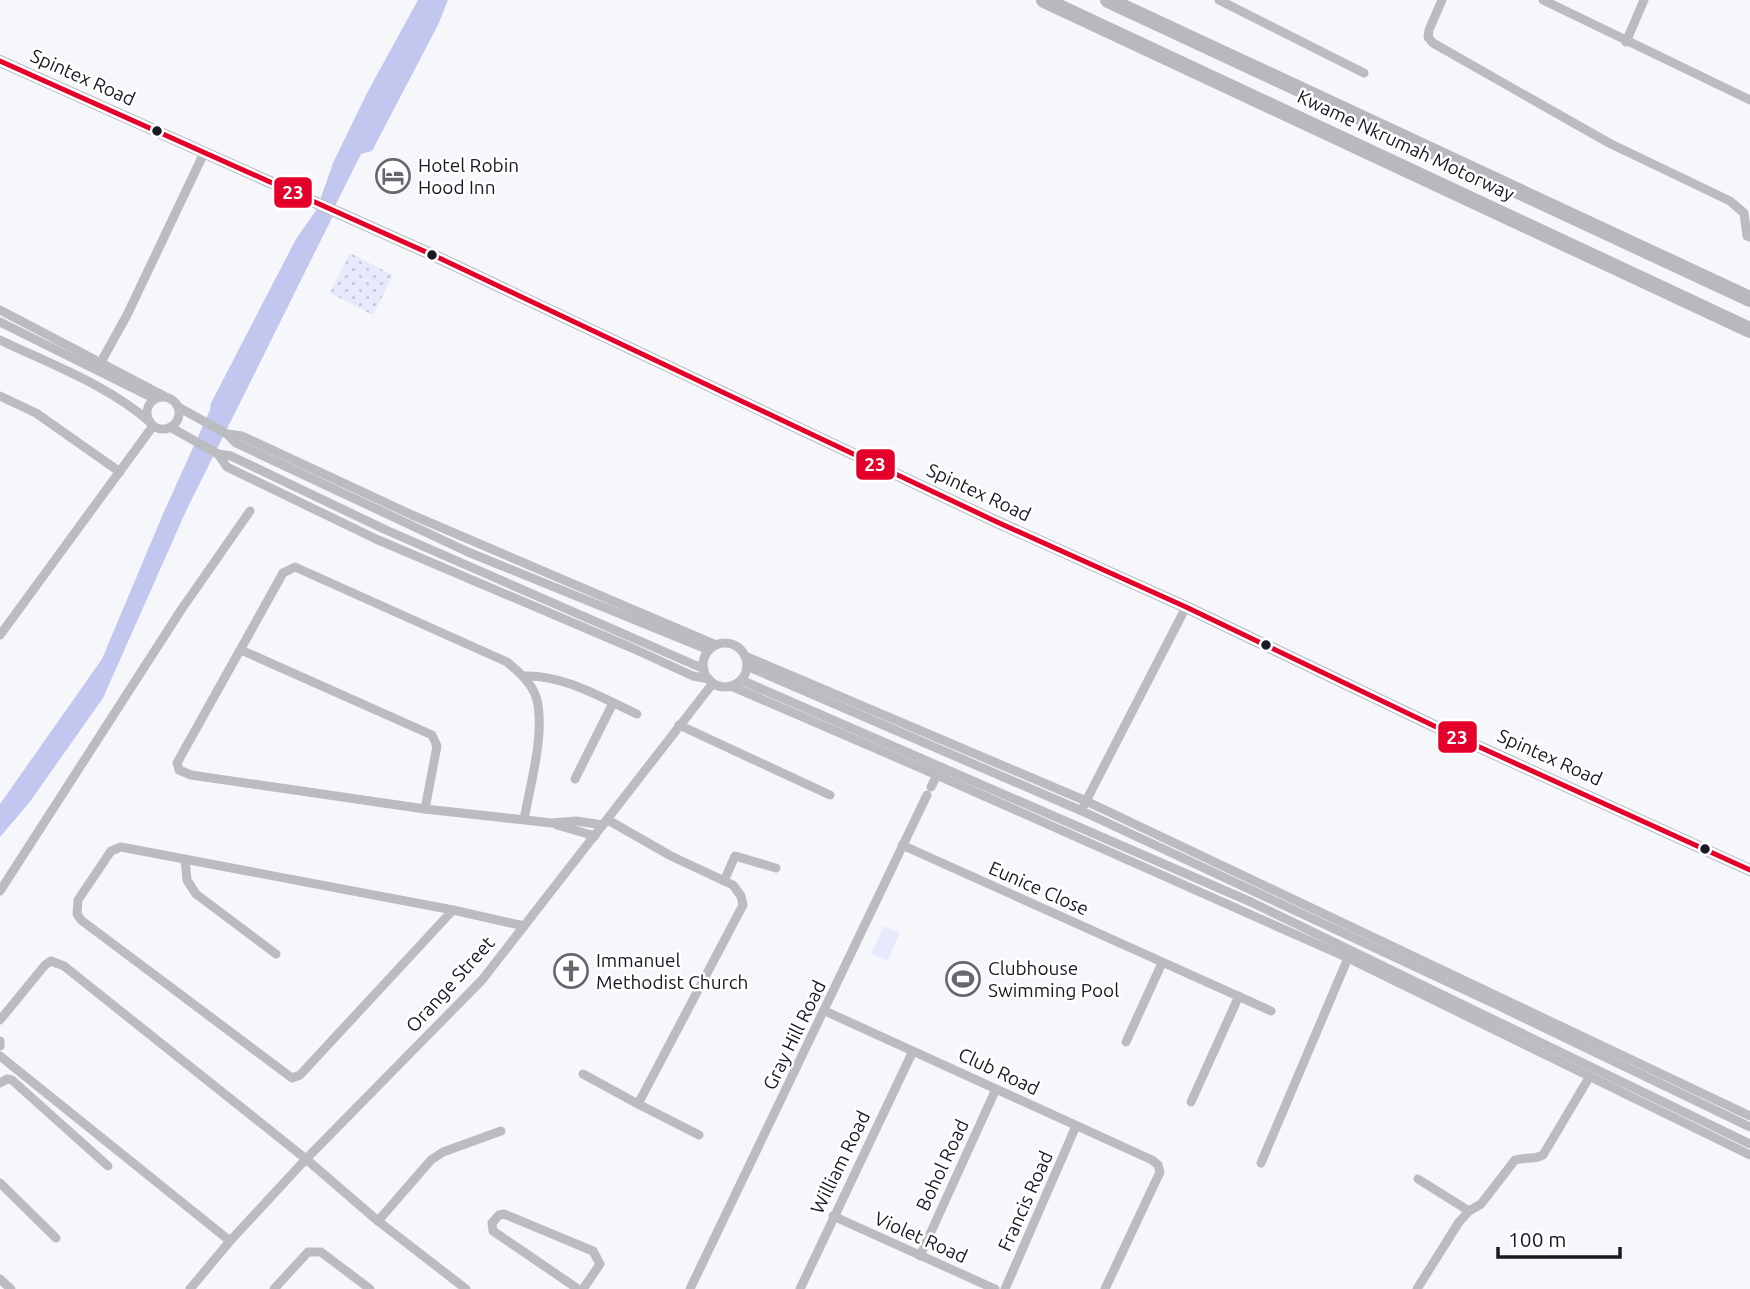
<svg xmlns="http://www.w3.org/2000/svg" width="1750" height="1289" viewBox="0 0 1750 1289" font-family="Ubuntu,sans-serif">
  <defs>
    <pattern id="grass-dots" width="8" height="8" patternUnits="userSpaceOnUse" patternTransform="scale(1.75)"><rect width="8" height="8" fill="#e7eafc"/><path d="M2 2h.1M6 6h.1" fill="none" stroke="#c5c8d8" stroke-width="1.8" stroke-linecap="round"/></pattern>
  </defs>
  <rect width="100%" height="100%" fill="#f6f7fb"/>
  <polygon fill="url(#grass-dots)" points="350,253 393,275 373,315 330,293"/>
  <polygon fill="#e7eafc" points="884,926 900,933 887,961 871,954"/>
  <polygon fill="#c3c7f0" points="418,0 448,0 438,25 372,151 361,154 336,204 333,216 186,511 103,698 29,803 0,837 0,804 102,659 163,514 210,410 211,403 296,239 317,209 333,163 367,93"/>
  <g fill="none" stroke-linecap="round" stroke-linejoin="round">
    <g stroke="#bbbcc0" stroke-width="9">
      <polyline points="1219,0 1364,73"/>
      <polyline points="1442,0 1429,30 1428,37 1433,43 1609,143 1730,201 1744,213 1747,236 1750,237"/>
      <polyline points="1543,0 1750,100"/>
      <polyline points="1626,42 1644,0"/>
      <polyline points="0,310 164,396"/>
      <polyline points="0,322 155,399"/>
      <path d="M0,340C50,364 108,385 150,422"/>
      <polyline points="101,362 127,315 204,153"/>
      <polyline points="0,396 36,413 120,472"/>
      <circle cx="163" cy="413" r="16"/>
      <polyline points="178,407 227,434 242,436 412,515 716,645"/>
      <polyline points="170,427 218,454 231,456 386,530 704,669"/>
      <polyline points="227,434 236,443 468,552 709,650"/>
      <polyline points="218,454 227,467 376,539 632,648 693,676 709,679"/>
      <polyline points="0,635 153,426"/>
      <circle cx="725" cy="665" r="22"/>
      <polyline points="241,650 432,735 437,746 425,809"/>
      <polyline points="745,656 1086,801 1750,1116"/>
      <polyline points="747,666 1082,811 1497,1005 1750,1127"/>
      <path d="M523,676C563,674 602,698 637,714"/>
      <polyline points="741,680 1251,902 1750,1144"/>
      <polyline points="731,686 937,775 1348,958 1750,1155"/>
      <polyline points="679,725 830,795"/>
      <polyline points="575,779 613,703"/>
      <polyline points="931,787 937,775"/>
      <polyline points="1084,805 1186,607"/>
      <path d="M524,820C530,785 545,735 537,700C533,684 519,672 507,662L295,567L283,573L177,763L179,770L191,775L425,809L552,823L576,821L603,825"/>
      <polyline points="608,820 671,856 733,885 741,896 743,905 638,1104 699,1135"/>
      <polyline points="557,825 595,836"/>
      <polyline points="902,845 1271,1011"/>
      <polyline points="185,859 187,880 196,894 276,954"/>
      <polyline points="724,881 735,856 776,868"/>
      <polyline points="0,891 181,610 250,511"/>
      <polyline points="453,910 300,1075 292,1078 81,920 77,914 78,900 111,851 121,847 453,910 524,926"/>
      <polyline points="825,1011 1152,1160 1158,1165 1160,1172 1105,1289"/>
      <polyline points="0,1020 45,965 51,961 64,966 306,1159 378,1221 466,1289"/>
      <polyline points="0,1041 0,1046"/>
      <polyline points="1126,1042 1162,963"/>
      <polyline points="0,1056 230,1241"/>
      <polyline points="583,1074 638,1104"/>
      <polyline points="0,1083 7,1079 12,1080 108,1166"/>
      <polyline points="1191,1102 1239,996"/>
      <polyline points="1261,1163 1348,958"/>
      <polyline points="1418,1179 1469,1211"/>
      <polyline points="0,1183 56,1238"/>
      <polyline points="833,1216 995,1289"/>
      <polyline points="378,1221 431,1160 443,1152 501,1131"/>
      <polyline points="920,1256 996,1089"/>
      <polyline points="0,1279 11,1289"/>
      <polyline points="190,1289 230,1241 306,1159 482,980 713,683"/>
      <polyline points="274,1289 308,1252 321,1252 370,1289"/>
      <polyline points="578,1289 493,1231 492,1223 499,1215 504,1214 593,1251 600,1264 583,1289"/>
      <polyline points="690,1289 927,795"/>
      <polyline points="800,1289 913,1051"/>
      <polyline points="1005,1289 1076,1126"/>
      <path d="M1417,1289L1459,1222L1469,1211L1481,1204L1515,1160C1525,1157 1534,1160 1543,1155L1590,1076"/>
    </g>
    <polyline stroke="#babbc0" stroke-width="12" points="0,61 435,256 997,522 1186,607 1453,735 1750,870"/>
    <g stroke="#b8b9bf" stroke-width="16">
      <polyline points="1044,0 1750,330"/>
      <polyline points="1108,0 1750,299"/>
    </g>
    <g stroke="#fff" stroke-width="10">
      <polyline id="bus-1" points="0,61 435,256 997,522 1186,607 1453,735 1750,870"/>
    </g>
    <use href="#bus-1" stroke="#e4002b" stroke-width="5"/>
  </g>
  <defs>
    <g id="hotel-ring" transform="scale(1.75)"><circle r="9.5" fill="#fff" stroke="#66676f" stroke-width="1.5"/><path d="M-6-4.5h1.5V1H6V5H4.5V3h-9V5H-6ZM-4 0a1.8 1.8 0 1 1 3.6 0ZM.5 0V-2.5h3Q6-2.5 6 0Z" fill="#66676f"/></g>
    <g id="church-ring" transform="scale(1.75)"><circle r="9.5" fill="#fff" stroke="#66676f" stroke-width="1.5"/><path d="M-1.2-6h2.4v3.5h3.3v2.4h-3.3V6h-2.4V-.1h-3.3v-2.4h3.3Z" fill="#66676f"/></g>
    <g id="stadium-ring" transform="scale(1.75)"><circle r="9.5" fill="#fff" stroke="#66676f" stroke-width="1.5"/><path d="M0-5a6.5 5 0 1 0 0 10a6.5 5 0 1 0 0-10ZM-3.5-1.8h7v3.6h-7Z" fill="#66676f"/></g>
  </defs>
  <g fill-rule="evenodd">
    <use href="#hotel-ring" x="393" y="176"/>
    <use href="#church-ring" x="571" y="971"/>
    <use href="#stadium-ring" x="963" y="979"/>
  </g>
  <g fill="#181923" stroke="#fff" stroke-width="2.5">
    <circle cx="157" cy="131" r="6"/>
    <circle cx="432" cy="255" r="6"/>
    <circle cx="1266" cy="645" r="6"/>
    <circle cx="1705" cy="849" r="6"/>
  </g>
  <g text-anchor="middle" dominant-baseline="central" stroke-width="5" stroke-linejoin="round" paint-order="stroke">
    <g font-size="19" fill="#181923" stroke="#fff">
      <text transform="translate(83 77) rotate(24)">Spintex Road</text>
      <text transform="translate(1406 145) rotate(25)">Kwame Nkrumah Motorway</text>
      <text transform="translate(979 492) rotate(25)">Spintex Road</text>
      <text transform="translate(1550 757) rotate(24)">Spintex Road</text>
      <text transform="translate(1039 888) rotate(24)">Eunice Close</text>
      <text transform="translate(450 984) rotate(-48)">Orange Street</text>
      <text transform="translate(794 1035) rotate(-64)">Gray Hill Road</text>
      <text transform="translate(999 1071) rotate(25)">Club Road</text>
      <text transform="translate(840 1162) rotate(-64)">William Road</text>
      <text transform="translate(942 1165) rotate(-65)">Bohol Road</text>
      <text transform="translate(1025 1201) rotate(-66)">Francis Road</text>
      <text transform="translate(921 1237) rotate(24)">Violet Road</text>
    </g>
    <g font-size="19" fill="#181923" stroke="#fff" text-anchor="start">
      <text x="418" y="165">Hotel Robin<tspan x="418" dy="22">Hood Inn</tspan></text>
      <text x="596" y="960">Immanuel<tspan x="596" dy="22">Methodist Church</tspan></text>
      <text x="988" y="968">Clubhouse<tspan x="988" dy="22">Swimming Pool</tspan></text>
    </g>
  </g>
  <g stroke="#fff" stroke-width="2.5">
    <rect x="273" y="176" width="40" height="33" rx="7" fill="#e4002b"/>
    <rect x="855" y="448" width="41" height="33" rx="7" fill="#e4002b"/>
    <rect x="1437" y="720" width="41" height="34" rx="7" fill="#e4002b"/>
  </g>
  <g font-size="19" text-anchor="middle" font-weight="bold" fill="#fff">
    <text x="293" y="199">23</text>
    <text x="875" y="471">23</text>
    <text x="1457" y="744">23</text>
  </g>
  <path d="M1498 1247v10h122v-10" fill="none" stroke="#181923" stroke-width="3.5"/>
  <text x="1508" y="1247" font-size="21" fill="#181923" stroke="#ffffff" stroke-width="5" paint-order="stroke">100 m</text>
</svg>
